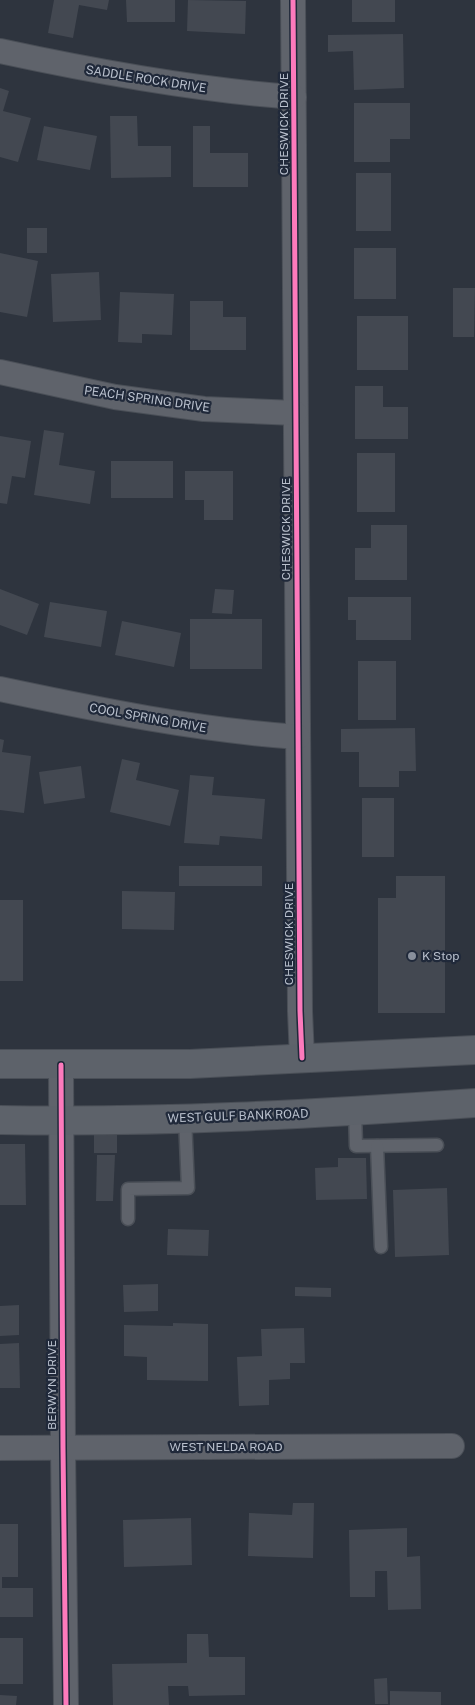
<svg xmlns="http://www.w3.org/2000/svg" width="475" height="1705" viewBox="0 0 475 1705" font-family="'Public Sans',sans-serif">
  <rect width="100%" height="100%" fill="#2e343e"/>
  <g fill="#434851">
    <polygon points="54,0 109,0 107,10 79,5 73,38 48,33"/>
    <polygon points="126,0 175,0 175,22 127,22"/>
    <polygon points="188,0 246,1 245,34 187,31"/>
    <rect x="352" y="0" width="43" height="22"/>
    <polygon points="403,34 404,88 354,90 353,51 328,52 328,35"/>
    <polygon points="0,88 9,91 3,111 31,118 18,162 0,157"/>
    <polygon points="354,103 410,103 410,139 390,139 390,162 354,162"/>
    <polygon points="110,116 137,116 138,146 171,146 171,177 111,178"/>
    <polygon points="44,126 97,136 90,170 37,160"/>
    <polygon points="193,126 210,126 210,153 248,153 248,187 193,187"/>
    <rect x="356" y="173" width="35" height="58"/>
    <rect x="27" y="228" width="20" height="25"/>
    <rect x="354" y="248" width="42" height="51"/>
    <polygon points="0,253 38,261 27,317 0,312"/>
    <polygon points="99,272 101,320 53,322 51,274"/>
    <polygon points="453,288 475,288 474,337 453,337"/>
    <polygon points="120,292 174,294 172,335 142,334 142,343 118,342"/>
    <polygon points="190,301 223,301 223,317 246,317 246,350 190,350"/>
    <rect x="357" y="316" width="51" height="54"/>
    <polygon points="355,386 383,386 383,407 408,407 408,439 355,439"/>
    <polygon points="44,430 64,433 59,465 95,471 90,504 34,495"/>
    <polygon points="0,436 31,441 25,478 12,476 7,504 0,503"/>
    <rect x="357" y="453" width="38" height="59"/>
    <rect x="111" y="461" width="62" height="37"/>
    <polygon points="185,471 233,471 233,520 204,520 204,500 185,500"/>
    <polygon points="371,525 407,525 407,580 355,580 355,548 371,548"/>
    <polygon points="0,589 39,604 27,635 0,625"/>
    <polygon points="215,589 234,590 232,614 212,613"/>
    <polygon points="348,597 411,597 411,640 356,640 356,620 348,620"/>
    <polygon points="50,602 107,611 101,647 44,637"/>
    <rect x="190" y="619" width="72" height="50"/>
    <polygon points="122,621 181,633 174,667 115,655"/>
    <rect x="358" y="661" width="38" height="59"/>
    <polygon points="415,728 416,771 399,771 399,787 359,787 359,752 341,752 341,729"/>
    <polygon points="0,739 4,740 2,752 31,756 24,813 0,810"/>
    <polygon points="122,759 140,763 136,780 179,790 170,826 110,812"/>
    <polygon points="81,766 85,798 44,804 39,772"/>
    <polygon points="190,775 214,777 212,795 265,799 262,839 220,836 219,845 184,843"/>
    <rect x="362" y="798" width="32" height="59"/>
    <rect x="179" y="866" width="83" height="20"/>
    <polygon points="396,876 445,876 445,1013 378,1013 378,898 396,898"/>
    <polygon points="122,891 175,892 174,930 122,929"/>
    <rect x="0" y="900" width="23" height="81"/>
    <polygon points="94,1130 117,1131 117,1153 94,1153"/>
    <polygon points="0,1144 25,1144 26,1205 0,1205"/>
    <polygon points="97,1155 115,1155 113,1201 96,1201"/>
    <polygon points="338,1158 366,1158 367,1199 316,1200 315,1168 338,1167"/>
    <polygon points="447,1188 449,1255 395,1257 393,1190"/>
    <polygon points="168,1229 209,1230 208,1256 167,1255"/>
    <polygon points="158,1284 158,1311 124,1312 123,1285"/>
    <polygon points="295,1287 331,1288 331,1297 295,1296"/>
    <polygon points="19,1305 19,1335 0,1336 0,1306"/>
    <polygon points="173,1323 208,1324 208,1381 147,1380 147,1357 124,1356 124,1325 173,1326"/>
    <polygon points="304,1328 305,1363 290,1363 290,1379 269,1380 269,1405 239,1406 237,1357 262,1356 261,1329"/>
    <polygon points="19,1343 20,1388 0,1388 0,1344"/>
    <polygon points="293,1503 314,1503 313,1558 248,1556 249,1513 292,1515"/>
    <polygon points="191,1518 192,1565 124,1567 123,1520"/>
    <polygon points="0,1524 18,1524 18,1577 2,1577 2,1588 33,1588 33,1617 0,1617"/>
    <polygon points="407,1528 407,1557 420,1556 421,1609 388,1610 387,1571 375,1571 375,1597 350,1597 349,1530"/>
    <polygon points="187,1634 208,1634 209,1657 245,1657 245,1695 189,1696 188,1686 168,1686 169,1705 113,1705 112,1664 187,1663"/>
    <rect x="0" y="1638" width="23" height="46"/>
    <polygon points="387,1678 388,1704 375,1704 374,1679"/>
    <polygon points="390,1691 441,1692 441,1705 390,1705"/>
    <polygon points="0,1695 17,1696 16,1705 0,1705"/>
  </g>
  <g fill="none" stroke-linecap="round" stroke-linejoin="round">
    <g stroke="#4a4f57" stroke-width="15">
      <g id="lane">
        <polyline points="355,1111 356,1146 437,1145"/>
        <polyline points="377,1146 381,1247"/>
        <polyline points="128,1219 128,1189 188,1188 185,1118"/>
      </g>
    </g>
    <g stroke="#4a4f57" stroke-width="26">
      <g id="street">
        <polyline points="293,0 300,1011 302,1058"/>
        <path d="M0,51C97,72 195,90 294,97"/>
        <polyline points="0,372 115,397 204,409 295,413"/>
        <path d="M0,689C99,710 197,730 298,737"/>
        <polyline points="61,1065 63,1448 66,1705"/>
        <polyline points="0,1448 452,1446"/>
      </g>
    </g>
    <g stroke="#4a4f57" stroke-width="30">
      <g id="secondary">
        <polyline points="0,1064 190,1064 475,1050"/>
        <path d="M0,1120C158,1123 317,1114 475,1103"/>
      </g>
    </g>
    <use href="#lane" stroke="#5f636b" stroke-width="12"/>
    <use href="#street" stroke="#5f636b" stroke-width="24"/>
    <use href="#secondary" stroke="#5d626a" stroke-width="28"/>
    <g stroke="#20293a" stroke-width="8">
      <g id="cycleway">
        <polyline points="293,0 300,1011 302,1058"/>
        <polyline points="61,1065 63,1448 66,1705"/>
      </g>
    </g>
    <use href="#cycleway" stroke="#fd7abc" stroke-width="5"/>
  </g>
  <circle fill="#888f9b" stroke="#20293a" stroke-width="2" cx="412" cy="956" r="5"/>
  <g text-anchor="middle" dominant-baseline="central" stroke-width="4.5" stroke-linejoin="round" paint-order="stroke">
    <g font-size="12" fill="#b9c0cd" stroke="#20293a">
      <text transform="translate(146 79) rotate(9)">SADDLE ROCK DRIVE</text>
      <text transform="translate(284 124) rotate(-90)">CHESWICK DRIVE</text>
      <text transform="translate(147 399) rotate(8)">PEACH SPRING DRIVE</text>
      <text transform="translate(286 529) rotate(-90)">CHESWICK DRIVE</text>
      <text transform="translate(148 718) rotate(10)">COOL SPRING DRIVE</text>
      <text transform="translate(289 934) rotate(-90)">CHESWICK DRIVE</text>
      <text transform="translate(238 1116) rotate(-2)">WEST GULF BANK ROAD</text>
      <text transform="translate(52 1385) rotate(-90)">BERWYN DRIVE</text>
      <text x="226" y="1447">WEST NELDA ROAD</text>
    </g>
    <g font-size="12" fill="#b9c0cd" stroke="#20293a" text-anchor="start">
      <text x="422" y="956">K Stop</text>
    </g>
  </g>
</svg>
